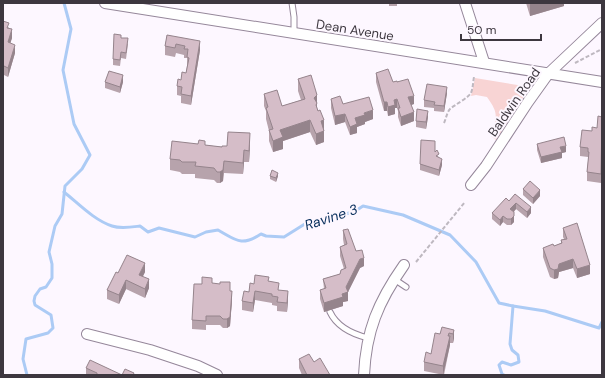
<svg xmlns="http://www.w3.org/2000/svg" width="605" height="378" viewBox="0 0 605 378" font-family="'DM Sans',sans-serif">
  <rect width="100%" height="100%" fill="#fdf7ff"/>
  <path fill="#f8d4d4" d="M475,78L530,87L496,140L491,136C497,116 499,114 487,97L476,95L471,96Z"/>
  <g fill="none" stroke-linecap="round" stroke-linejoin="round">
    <g stroke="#accbf5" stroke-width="3">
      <path d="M64,192C79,204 94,220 112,226C121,229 132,227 140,226L148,232L159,228L195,237L206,232L218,230C236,240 241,247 261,234L266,236L284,237L308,222L354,212L363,206L403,215L450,235L476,262L499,303L513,306L510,344L512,350L518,355L519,362L511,365L502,362L499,365L502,374L504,375"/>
      <polyline points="513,306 545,311 599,328 602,322"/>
      <polyline points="27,375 23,359 26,339 48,333 53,328 51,315 35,305 34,301 35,296 40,289 46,287 52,278 52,264 49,252 55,226 62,214 65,186 82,169 90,155 74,124 63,70 71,29 64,3"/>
    </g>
    <g stroke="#95879a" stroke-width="7">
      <g id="service">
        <polyline points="292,3 294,17 294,33"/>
        <polyline points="394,279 406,287"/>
        <path d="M330,312C337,327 352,334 368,338"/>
      </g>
    </g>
    <g stroke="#95879a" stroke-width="12">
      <g id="minor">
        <polyline points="105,3 602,82"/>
        <polyline points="465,3 484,62"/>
        <polyline points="471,185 486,166 528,102 548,74 602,23"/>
        <polyline points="87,334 150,350 198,366 217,375"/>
        <path d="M364,375C366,331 378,302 404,265"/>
      </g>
    </g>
    <g stroke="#beb8c0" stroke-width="2" stroke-dasharray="4 2" stroke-linecap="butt">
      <polyline points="575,63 602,49"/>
      <path d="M444,123C446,119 447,111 451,108C455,105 469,97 471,93C473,88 473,82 474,77"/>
      <polyline points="416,262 465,202"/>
    </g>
    <use href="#service" stroke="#fff" stroke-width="5"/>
    <use href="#minor" stroke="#fff" stroke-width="10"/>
  </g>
  <g fill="#b7a3ac">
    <rect x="389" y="3" width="8" height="3"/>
    <polygon points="526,3 564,3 564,6 530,16"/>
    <polygon points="3,21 9,28 12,38 10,43 15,53 8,77 4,75 3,78"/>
    <polygon points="167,35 200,50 191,105 181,103 181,96 177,95 177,86 186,73 187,66 187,58 184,58 184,55 176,53 175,57 165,55 165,46"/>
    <polygon points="121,38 128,44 126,59 121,58 120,66 113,65 113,59"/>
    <polygon points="376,73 393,82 414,104 411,105 414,121 401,126 398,117 398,111 397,108 395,108 395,114 388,116 387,111 384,111 376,82"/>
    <polygon points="298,79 317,95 317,108 324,128 324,142 316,145 310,132 283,141 283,149 273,152 269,141 269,131 266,119 266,111 264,106 264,94 282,106 301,100 298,91"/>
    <polygon points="105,82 123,82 120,93 105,88"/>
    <polygon points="447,93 444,112 434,111 434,108 424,107 424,100"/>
    <polygon points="331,99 343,104 373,119 365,122 365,124 357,127 357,133 350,135 345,122 335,125 331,108"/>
    <polygon points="428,117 426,129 416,127 416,121"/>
    <polygon points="602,117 602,179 601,183 587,181 587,172 588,161 588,157 580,156 580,147 592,131 597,128"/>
    <polygon points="537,144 566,152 562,153 562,158 541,163 537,150"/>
    <polygon points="205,145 222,147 227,146 250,145 249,162 244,162 243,174 224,173 223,181 220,183 217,183 214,180 195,178 195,174 182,174 180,172 170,170 170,159"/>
    <polygon points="435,151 439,158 442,165 439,176 420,170 420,164"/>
    <polygon points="270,176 278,176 276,182 270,179"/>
    <polygon points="523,189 540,196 533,204 523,195"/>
    <polygon points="515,194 531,213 527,218 516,209 514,212 514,222 511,225 507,225 503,222 500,226 492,219 492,213 509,201"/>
    <polygon points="563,228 590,274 577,278 573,268 559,272 558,278 554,279 550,277 543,257 543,248 554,246 561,243 561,240 564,239 563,237"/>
    <polygon points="343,230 356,251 364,266 360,268 348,292 348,301 343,302 343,306 324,312 320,299 320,290 324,289 323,279 340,274 344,269 340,256 340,247 344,245 343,239"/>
    <polygon points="145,272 143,276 149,288 145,298 126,289 119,304 107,299 107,290 118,273"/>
    <polygon points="269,281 288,300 287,312 277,311 277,306 272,305 272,303 255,300 253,312 242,310 242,301 254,284"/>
    <polygon points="212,284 230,291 232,300 230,326 227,328 223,328 220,325 206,325 206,330 192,329 192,320"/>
    <polygon points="454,330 454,338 453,343 450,343 450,345 444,375 424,371 424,362 431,354 440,334"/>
    <polygon points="299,359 314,362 330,375 302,375 299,368"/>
    <polygon points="86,368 122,375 134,375 86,375"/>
  </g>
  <g fill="#95848c">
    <polygon points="534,3 564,3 564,6 530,16 530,4"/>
    <polygon points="12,29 12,38 8,51 8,42"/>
    <polygon points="200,41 200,50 191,105 191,96"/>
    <polygon points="15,45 15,53 8,77 8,68"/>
    <polygon points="4,66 4,75 3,78 3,69"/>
    <polygon points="123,75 123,82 120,93 120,87"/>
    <polygon points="447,87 447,93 444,112 444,106"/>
    <polygon points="317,95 317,114 314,98"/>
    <polygon points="414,96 414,104 408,106 408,97"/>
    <polygon points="397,99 397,108 395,108 395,114 388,116 388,107 394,100"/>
    <rect x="384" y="102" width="3" height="9"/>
    <polygon points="373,110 373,119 365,122 365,124 357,127 357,133 350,135 350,127 355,118 364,113"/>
    <polygon points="428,111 428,117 426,129 426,122"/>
    <polygon points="414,112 414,121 401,126 401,117"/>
    <polygon points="345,114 345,122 335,125 335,116"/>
    <polygon points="310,120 310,132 283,141 283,149 273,152 273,141 280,130"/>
    <polygon points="324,120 324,142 316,145 316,134 321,121"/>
    <polygon points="250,133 250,145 249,162 249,151"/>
    <polygon points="566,146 566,152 562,153 562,158 541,163 541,157 560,147"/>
    <polygon points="244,150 244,162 243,174 243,163"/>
    <polygon points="442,159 442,165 439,176 439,170"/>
    <polygon points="224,161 223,181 220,183 220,172"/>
    <polygon points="278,173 278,176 276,182 276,178"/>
    <polygon points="540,190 540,196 533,204 533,198"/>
    <polygon points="516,203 516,209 510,215 510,209"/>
    <polygon points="531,207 531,213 527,218 527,212"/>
    <polygon points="503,216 503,222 500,226 500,220"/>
    <polygon points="514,216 514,222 511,225 511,219"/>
    <polygon points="364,258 364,266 360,268 348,292 348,301 343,302 343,306 324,312 324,303 346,287 360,259"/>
    <polygon points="573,259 573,268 559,272 558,278 554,279 554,270 559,264"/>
    <polygon points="145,263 145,272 139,284 139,275"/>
    <polygon points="590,265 590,274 577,278 577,269"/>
    <polygon points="149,279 149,288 145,298 145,289"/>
    <polygon points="126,280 126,289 119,304 119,295"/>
    <polygon points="232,291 232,300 230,326 227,328 227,319"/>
    <polygon points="255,291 255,300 253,312 253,303"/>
    <polygon points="288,291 288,300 287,312 287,303"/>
    <polygon points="454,330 454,338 453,343 453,334"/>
    <polygon points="449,333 449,341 450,336 450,345 443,375 443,366"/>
  </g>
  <g fill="#d5bdc8" stroke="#95848c">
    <polygon points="3,21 9,23 7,28 12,29 8,42 15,45 8,68 4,66 3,69"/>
    <polygon points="114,34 121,35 121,38 128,38 126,53 121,52 120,60 113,59"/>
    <polygon points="167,35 200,41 191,96 181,94 182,87 177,86 178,79 181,80 182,72 186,73 189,58 187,57 188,49 184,49 185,46 176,44 175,48 165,46"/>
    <polygon points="388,69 393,82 397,81 397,82 408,79 414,96 408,97 414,112 401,117 398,108 400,108 397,99 394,100 395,105 388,107 387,102 384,102 376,73"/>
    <polygon points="109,71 123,75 120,87 105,82"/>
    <polygon points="311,75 317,95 314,98 317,103 316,105 318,111 320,110 324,120 321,121 324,131 316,134 310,120 280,130 283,137 273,141 269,130 273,129 266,108 268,107 264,94 277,90 282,106 305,99 298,79"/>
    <polygon points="427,84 447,87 444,106 434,105 435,102 424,100"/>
    <polygon points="340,96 343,104 369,97 373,110 364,113 365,115 355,118 357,124 350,127 345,114 335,116 331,99"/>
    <polygon points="417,109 428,111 426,122 416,121"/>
    <polygon points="598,116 602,117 601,174 587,172 589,152 588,152 588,148 580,147 582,130 592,131 592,127 597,128"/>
    <polygon points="228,132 250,133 249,151 244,150 243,163 224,161 223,170 220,172 217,172 214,168 195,166 196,162 182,162 180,160 170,159 172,141 198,144 199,140 205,141 205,145 222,147 222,146 227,146"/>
    <polygon points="564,137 566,146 560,147 562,152 541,157 537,144"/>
    <polygon points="421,140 435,141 435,152 437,150 439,154 436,156 442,159 439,170 420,164"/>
    <polygon points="272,170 278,173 276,178 270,176"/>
    <polygon points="530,181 540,190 533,198 523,189"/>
    <polygon points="515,194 531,207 527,212 516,203 510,209 514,212 514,216 511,219 507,219 503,216 500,220 492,213 506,198 509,201"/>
    <polygon points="577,223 590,265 577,269 573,259 559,264 558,269 554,270 550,268 543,248 553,244 554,246 562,243 561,240 567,239 563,228"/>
    <polygon points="348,229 356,251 362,250 364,258 360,259 346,287 348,292 342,294 343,297 324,303 320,290 326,288 323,279 340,274 341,270 346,268 340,247 347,244 343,230"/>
    <polygon points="127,255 145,263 139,275 149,279 145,289 126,280 119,295 107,290 116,272 118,273"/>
    <polygon points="255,275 269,277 268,281 279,283 278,290 288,291 287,303 277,302 278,297 272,296 272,294 255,291 253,303 242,301 244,291 249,292 250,283 254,284"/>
    <polygon points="202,277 212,278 212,283 220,284 220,282 230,282 230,291 232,291 230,317 227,319 223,319 220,316 206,316 206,321 192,320 194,284 202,284"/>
    <polygon points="442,327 454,330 453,334 449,333 448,336 450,336 443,366 424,362 426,352 431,354 435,333 440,334"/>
    <polygon points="309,354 314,362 320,358 330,375 307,375 299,359"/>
    <polygon points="90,360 122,375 125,369 134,373 133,375 97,375 97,373 86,368"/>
  </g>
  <g text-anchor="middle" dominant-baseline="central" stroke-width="4" stroke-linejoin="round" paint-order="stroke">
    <g font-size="13" fill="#3d373f" stroke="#fdf7ff">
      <text transform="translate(355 30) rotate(9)">Dean Avenue</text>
      <text transform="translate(514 102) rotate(-55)">Baldwin Road</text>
    </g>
    <g font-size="14" font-style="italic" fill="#082e5c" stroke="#fdf7ff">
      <text transform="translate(331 217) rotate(-18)">Ravine 3</text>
    </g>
  </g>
  <rect width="605" height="378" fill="none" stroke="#3d373f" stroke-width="8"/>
  <path d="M461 34v6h80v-6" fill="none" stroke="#3d373f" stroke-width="2"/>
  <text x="467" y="34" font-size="12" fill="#3d373f" stroke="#fdf7ff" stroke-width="3" paint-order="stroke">50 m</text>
</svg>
